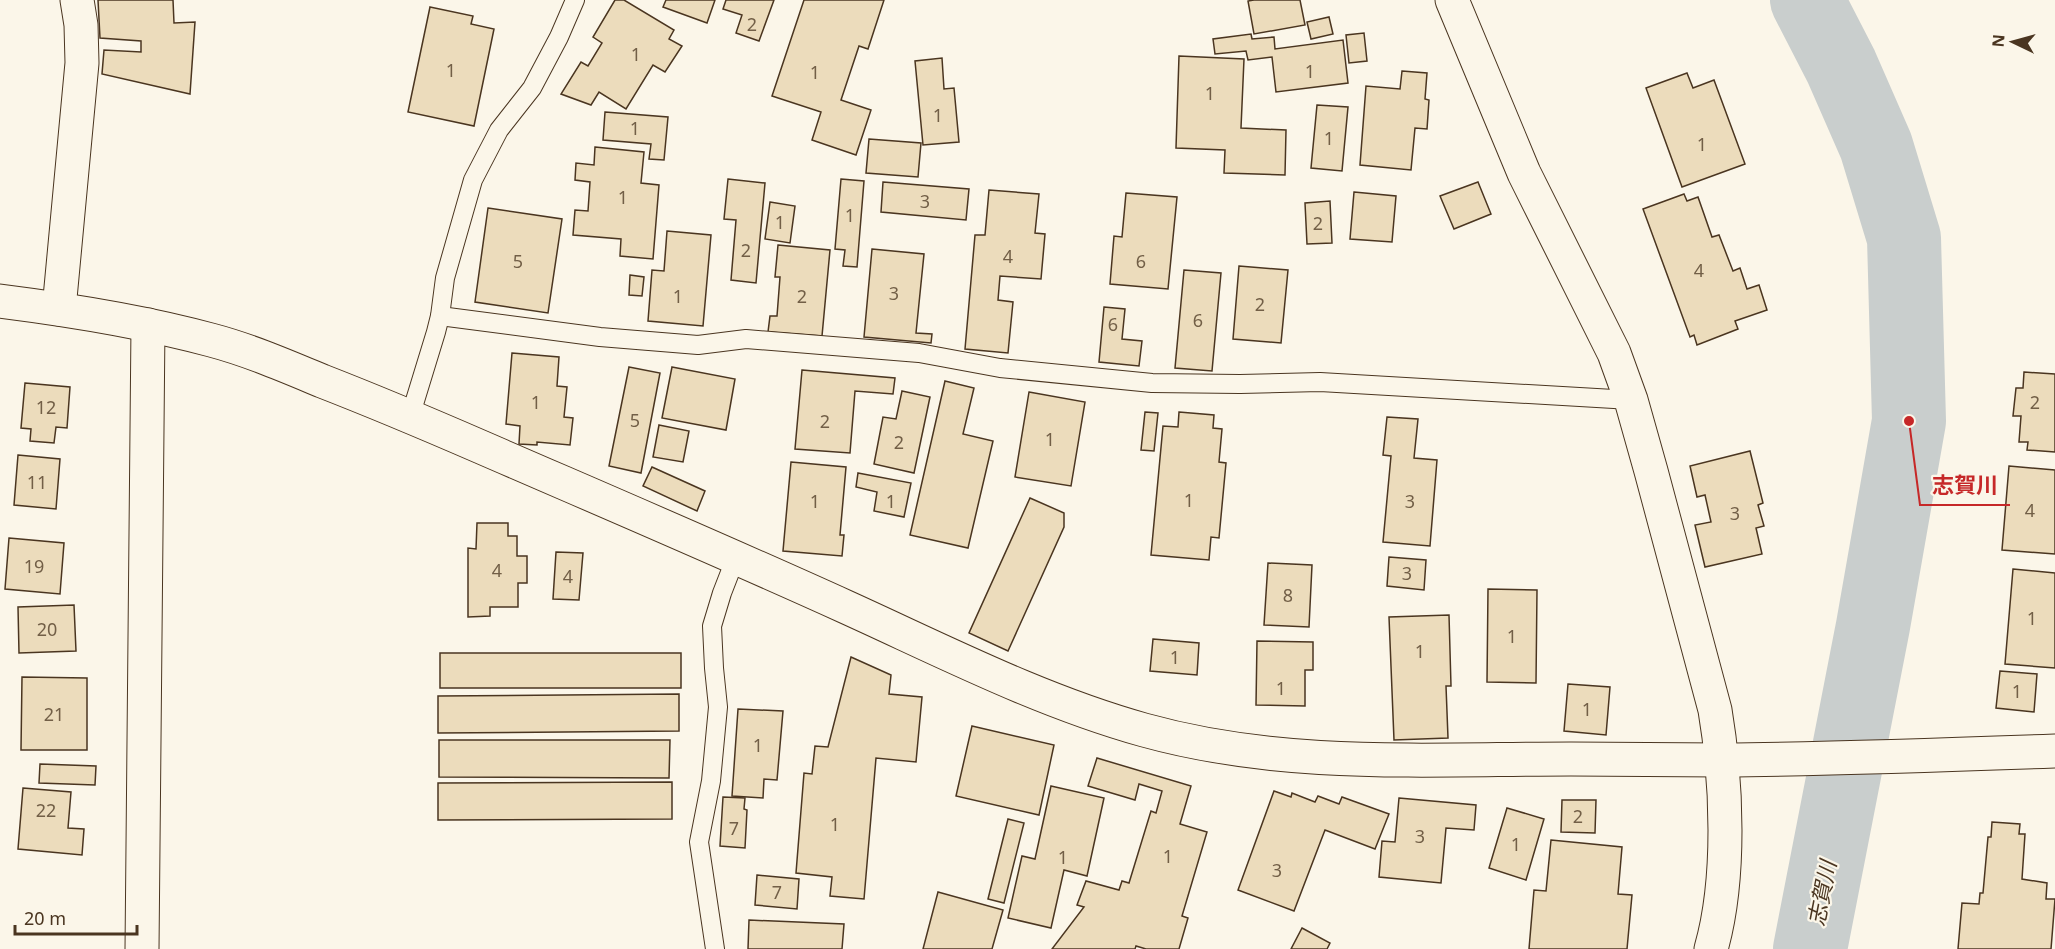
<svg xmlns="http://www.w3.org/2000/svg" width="2055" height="949" viewBox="0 0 2055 949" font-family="'Noto Sans','Noto Sans JP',sans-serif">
  <rect width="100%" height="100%" fill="#fbf6e9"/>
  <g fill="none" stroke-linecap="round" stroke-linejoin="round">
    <polyline stroke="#c9cecd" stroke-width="74" points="1807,0 1841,66 1876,146 1904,238 1909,421 1873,626 1810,949"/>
  </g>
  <g fill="#ecdcbc" stroke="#4a3520" stroke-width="1.5">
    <polygon points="98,0 173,0 174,23 195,22 190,94 102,74 104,50 141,52 141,41 100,38"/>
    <polygon points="615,0 624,0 674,30 669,39 682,46 665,72 653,65 626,109 599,92 591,105 561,94 581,62 588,66 602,43 593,37"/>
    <polygon points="666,0 715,0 707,23 663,7"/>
    <polygon points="726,0 774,0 759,41 736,33 742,15 723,9"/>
    <polygon points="804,0 884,0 868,49 859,46 841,100 871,110 856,155 812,140 821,112 772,96"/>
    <polygon points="1254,0 1300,0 1305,25 1254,34 1248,1"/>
    <polygon points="430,7 473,16 471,24 494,29 474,126 408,112"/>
    <polygon points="1329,17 1333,34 1311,39 1307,22"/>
    <polygon points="1364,33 1367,61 1349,63 1346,35"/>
    <polygon points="1251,34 1252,39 1274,37 1275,49 1343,40 1348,83 1276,92 1272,57 1248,60 1246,51 1215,54 1213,39"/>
    <polygon points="1179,56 1244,59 1241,128 1286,130 1285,175 1224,173 1225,150 1176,148"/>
    <polygon points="942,58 944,89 954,88 959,142 923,145 915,61"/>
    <polygon points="1402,71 1427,73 1425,99 1429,100 1427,129 1415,128 1411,170 1360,165 1366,86 1400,89"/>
    <polygon points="1687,73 1693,88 1714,80 1745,164 1682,187 1646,88"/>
    <polygon points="1317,105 1348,107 1342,171 1311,168"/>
    <polygon points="605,112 668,117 664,160 649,159 651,144 603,140"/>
    <polygon points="869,139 921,143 918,177 866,173"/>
    <polygon points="595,147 644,152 641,183 659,185 653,259 620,256 621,239 573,235 575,210 588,211 590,182 575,180 576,163 594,165"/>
    <polygon points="728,179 765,183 756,283 731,280 736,220 724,219"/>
    <polygon points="841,179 864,181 857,267 843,266 845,250 835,249"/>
    <polygon points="883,182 969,189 966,220 881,212"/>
    <polygon points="1478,182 1491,214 1454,229 1440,196"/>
    <polygon points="989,190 1039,194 1035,233 1045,234 1041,279 1000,276 998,300 1013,302 1008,353 965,349 975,235 985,235"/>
    <polygon points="1354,192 1396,196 1392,242 1350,239"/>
    <polygon points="1126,193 1177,197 1168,289 1110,284 1114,236 1122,237"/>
    <polygon points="1684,194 1687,201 1698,197 1712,237 1719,235 1733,271 1740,268 1747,289 1759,285 1767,310 1735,321 1738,329 1697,345 1694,335 1690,337 1643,209"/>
    <polygon points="1330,201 1332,243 1307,244 1305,203"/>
    <polygon points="770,202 795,206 790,243 765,239"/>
    <polygon points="488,208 562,219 548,313 475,302"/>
    <polygon points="667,231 711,235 703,326 648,321 652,270 664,271"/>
    <polygon points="778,245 830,250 822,336 768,332 770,316 777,316 780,277 775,277"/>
    <polygon points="872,249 924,254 916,333 932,334 931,343 864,337"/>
    <polygon points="1239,266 1288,270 1281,343 1233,339"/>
    <polygon points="1184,270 1221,273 1212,371 1175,368"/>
    <polygon points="630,275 644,277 642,296 629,295"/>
    <polygon points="1104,307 1125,309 1122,339 1142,341 1139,366 1099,362"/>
    <polygon points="512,353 559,357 557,386 567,387 564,417 573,418 570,445 537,442 537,445 519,444 520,426 506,424"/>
    <polygon points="629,367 660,373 641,473 609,466"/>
    <polygon points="672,367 735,379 726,430 662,418"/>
    <polygon points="802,370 895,378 893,394 855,391 850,453 795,449"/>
    <polygon points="2024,372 2055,374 2055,452 2027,450 2028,442 2019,442 2021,416 2013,416 2016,388 2023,388"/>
    <polygon points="945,381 974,388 963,434 993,441 968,548 910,535"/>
    <polygon points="25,383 70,387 67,428 56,427 54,443 30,441 31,429 21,428"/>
    <polygon points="902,391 930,397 914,473 874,464 883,417 896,419"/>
    <polygon points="1029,392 1085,402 1071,486 1015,477"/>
    <polygon points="1145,412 1158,413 1154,451 1141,450"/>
    <polygon points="1179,412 1214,415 1213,428 1222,429 1219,462 1226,463 1219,538 1211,537 1209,560 1151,555 1163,426 1178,427"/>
    <polygon points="1387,417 1418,419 1414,458 1437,460 1430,546 1383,542 1391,456 1383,455"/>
    <polygon points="659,425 689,431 683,462 653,457"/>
    <polygon points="1750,451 1763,503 1758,505 1764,526 1756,528 1762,554 1705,567 1695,525 1711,522 1705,495 1697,497 1690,466"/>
    <polygon points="18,455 60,459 56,509 14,505"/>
    <polygon points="791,462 846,467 840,535 844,535 842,556 783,551"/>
    <polygon points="2009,466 2055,470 2055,554 2002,550"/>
    <polygon points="652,467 705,491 697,511 643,486"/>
    <polygon points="858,473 911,483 904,517 874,511 877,492 856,487"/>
    <polygon points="1030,498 1064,513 1064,527 1008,651 969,633"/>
    <polygon points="477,523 508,523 508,536 517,536 517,556 527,556 527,583 518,583 518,607 490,607 490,616 468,617 468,548 476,549"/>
    <polygon points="9,538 64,543 60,594 5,589"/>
    <polygon points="556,552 583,553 579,600 553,599"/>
    <polygon points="1389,557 1426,560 1424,590 1387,586"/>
    <polygon points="1268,563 1312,565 1309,627 1264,625"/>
    <polygon points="2013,569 2055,573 2055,668 2005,664"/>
    <polygon points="1488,589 1537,590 1536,683 1487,682"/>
    <polygon points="74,605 76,651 19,653 18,607"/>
    <polygon points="1449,615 1451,686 1446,686 1448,738 1394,740 1389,617"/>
    <polygon points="1153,639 1199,643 1197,675 1150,671"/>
    <polygon points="1257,641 1313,642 1313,670 1305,670 1305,706 1256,705"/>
    <rect x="440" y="653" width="241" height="35"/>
    <polygon points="851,657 891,675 889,694 922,697 916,762 876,758 864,899 830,896 832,877 796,873 804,773 812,774 815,746 828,747"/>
    <polygon points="2000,671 2037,674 2034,712 1996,708"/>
    <polygon points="22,677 87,678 87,750 21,750"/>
    <polygon points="1568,684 1610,687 1606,735 1564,731"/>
    <polygon points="679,694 679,731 438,733 438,696"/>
    <polygon points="738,709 783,711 777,780 764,779 763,798 732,796"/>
    <polygon points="972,726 1054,745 1039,815 956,796"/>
    <polygon points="439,740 670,740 669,778 439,777"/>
    <polygon points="1097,758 1191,786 1180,824 1207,832 1182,916 1188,918 1179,949 1146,949 1136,946 1135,949 1052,949 1084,907 1077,905 1086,881 1119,890 1122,881 1129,883 1151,811 1156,813 1162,791 1139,784 1135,800 1088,786"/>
    <polygon points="40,764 96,766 95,785 39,783"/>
    <polygon points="672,782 672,819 438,820 438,783"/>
    <polygon points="1051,786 1104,798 1087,876 1064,870 1051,928 1008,918 1022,856 1035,859"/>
    <polygon points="23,788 71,792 68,828 84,829 82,855 18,849"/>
    <polygon points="1274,791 1291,797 1292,793 1315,802 1318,796 1339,804 1342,797 1389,814 1375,849 1325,830 1294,911 1238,890"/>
    <polygon points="723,797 745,798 744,809 747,810 745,848 720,846"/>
    <polygon points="1399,798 1476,805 1474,830 1446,828 1441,883 1379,877 1382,841 1395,842"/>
    <polygon points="1562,800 1596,800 1595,833 1561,832"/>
    <polygon points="1507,808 1544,819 1526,880 1489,868"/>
    <polygon points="1008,819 1024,823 1004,903 988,899"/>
    <polygon points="1992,822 2020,824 2019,834 2025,834 2022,879 2047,883 2046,899 2055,899 2051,949 1958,949 1962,903 1979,904 1980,893 1983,893 1988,837 1991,837"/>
    <polygon points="1551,840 1622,847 1618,894 1632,895 1627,949 1529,949 1534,890 1546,891"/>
    <polygon points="757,875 799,879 797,909 755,905"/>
    <polygon points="938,892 1003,910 992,949 923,949"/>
    <polygon points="749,920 844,924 842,949 748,949"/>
    <polygon points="1302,928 1330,943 1327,949 1291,949"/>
  </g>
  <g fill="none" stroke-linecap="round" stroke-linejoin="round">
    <g stroke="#4a3520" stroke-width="20">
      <g id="lane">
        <polyline points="440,316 600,337 698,345 746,339 919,353 1000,368 1152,383 1240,384 1320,382 1631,400"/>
        <polyline points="410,417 436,332 440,316 445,278 473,180 499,130 532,88 559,37 575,0"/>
        <polyline points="715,949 699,842 711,781 718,707 714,668 712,626 722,593 736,557"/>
      </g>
    </g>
    <g stroke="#4a3520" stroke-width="35">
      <g id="street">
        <path d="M1452,0L1524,173L1614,353L1631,400L1651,471L1715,710C1727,782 1731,879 1711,949"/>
        <polyline points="59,309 82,63 81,25 77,0"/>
      </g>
    </g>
    <g stroke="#4a3520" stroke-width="35">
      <g id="secondary">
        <path d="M0,301C71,310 142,321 211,340C249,350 286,366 322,381C376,402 428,424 481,447C603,500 725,552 846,607C943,651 1040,701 1144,730C1284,769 1427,759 1571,759C1621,759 1672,760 1722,760C1833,759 1944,755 2055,751"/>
        <polyline points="142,949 148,325"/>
      </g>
    </g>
    <use href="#lane" stroke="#fbf6e9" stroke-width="18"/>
    <use href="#street" stroke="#fbf6e9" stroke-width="33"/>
    <use href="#secondary" stroke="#fbf6e9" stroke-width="33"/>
  </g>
  <g text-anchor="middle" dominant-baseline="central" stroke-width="4.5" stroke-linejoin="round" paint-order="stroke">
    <g font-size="18" fill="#725f47">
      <text x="752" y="24">2</text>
      <text x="636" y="54">1</text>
      <text x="451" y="70">1</text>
      <text x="1310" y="71">1</text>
      <text x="815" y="72">1</text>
      <text x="1210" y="93">1</text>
      <text x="938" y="115">1</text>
      <text x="635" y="128">1</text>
      <text x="1329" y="138">1</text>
      <text x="1702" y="144">1</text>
      <text x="623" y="197">1</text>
      <text x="925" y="201">3</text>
      <text x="850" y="215">1</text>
      <text x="780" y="222">1</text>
      <text x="1318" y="223">2</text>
      <text x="746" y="250">2</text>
      <text x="1008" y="256">4</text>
      <text x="518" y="261">5</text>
      <text x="1141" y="261">6</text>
      <text x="1699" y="270">4</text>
      <text x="894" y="293">3</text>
      <text x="678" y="296">1</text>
      <text x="802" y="296">2</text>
      <text x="1260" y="304">2</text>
      <text x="1198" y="320">6</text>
      <text x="1113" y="324">6</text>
      <text x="536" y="402">1</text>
      <text x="2035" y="402">2</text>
      <text x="46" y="407">12</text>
      <text x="635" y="420">5</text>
      <text x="825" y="421">2</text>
      <text x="1050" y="439">1</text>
      <text x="899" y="442">2</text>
      <text x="37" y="482">11</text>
      <text x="1189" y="500">1</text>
      <text x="815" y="501">1</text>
      <text x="891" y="501">1</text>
      <text x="1410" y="501">3</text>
      <text x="2030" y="510">4</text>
      <text x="1735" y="513">3</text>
      <text x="34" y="566">19</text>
      <text x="497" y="570">4</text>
      <text x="1407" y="573">3</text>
      <text x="568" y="576">4</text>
      <text x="1288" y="595">8</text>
      <text x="2032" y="618">1</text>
      <text x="47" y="629">20</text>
      <text x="1512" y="636">1</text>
      <text x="1420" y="651">1</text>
      <text x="1175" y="657">1</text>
      <text x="1281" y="688">1</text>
      <text x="2017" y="691">1</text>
      <text x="1587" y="709">1</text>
      <text x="54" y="714">21</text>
      <text x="758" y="745">1</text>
      <text x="46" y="810">22</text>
      <text x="1578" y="816">2</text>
      <text x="835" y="824">1</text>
      <text x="734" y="828">7</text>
      <text x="1420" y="836">3</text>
      <text x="1516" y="844">1</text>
      <text x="1168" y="856">1</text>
      <text x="1063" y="857">1</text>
      <text x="1277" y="870">3</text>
      <text x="777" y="892">7</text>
    </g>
    <g font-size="22" font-style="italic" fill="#4a3520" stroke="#fbf6e9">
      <text transform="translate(1821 893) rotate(-79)">志賀川</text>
    </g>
  </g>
  <path fill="none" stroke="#c62828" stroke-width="2" d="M1909 421L1920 505H2010"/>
  <circle fill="#c62828" stroke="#fbf6e9" stroke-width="2" cx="1909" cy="421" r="6"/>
  <g font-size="22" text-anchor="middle" font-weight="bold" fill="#c62828" stroke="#fbf6e9" stroke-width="4.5" stroke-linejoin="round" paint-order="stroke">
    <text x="1965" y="493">志賀川</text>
  </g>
  <g transform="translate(2013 42) rotate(275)" stroke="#fbf6e9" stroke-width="4.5" paint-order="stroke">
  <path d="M0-4.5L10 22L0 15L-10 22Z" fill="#4a3520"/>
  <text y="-9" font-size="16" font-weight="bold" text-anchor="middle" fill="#4a3520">N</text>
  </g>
  <path d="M15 925v9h122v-9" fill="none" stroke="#4a3520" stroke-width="3"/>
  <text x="24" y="925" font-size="18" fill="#4a3520" stroke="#fbf6e9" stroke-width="4.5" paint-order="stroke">20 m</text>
</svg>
